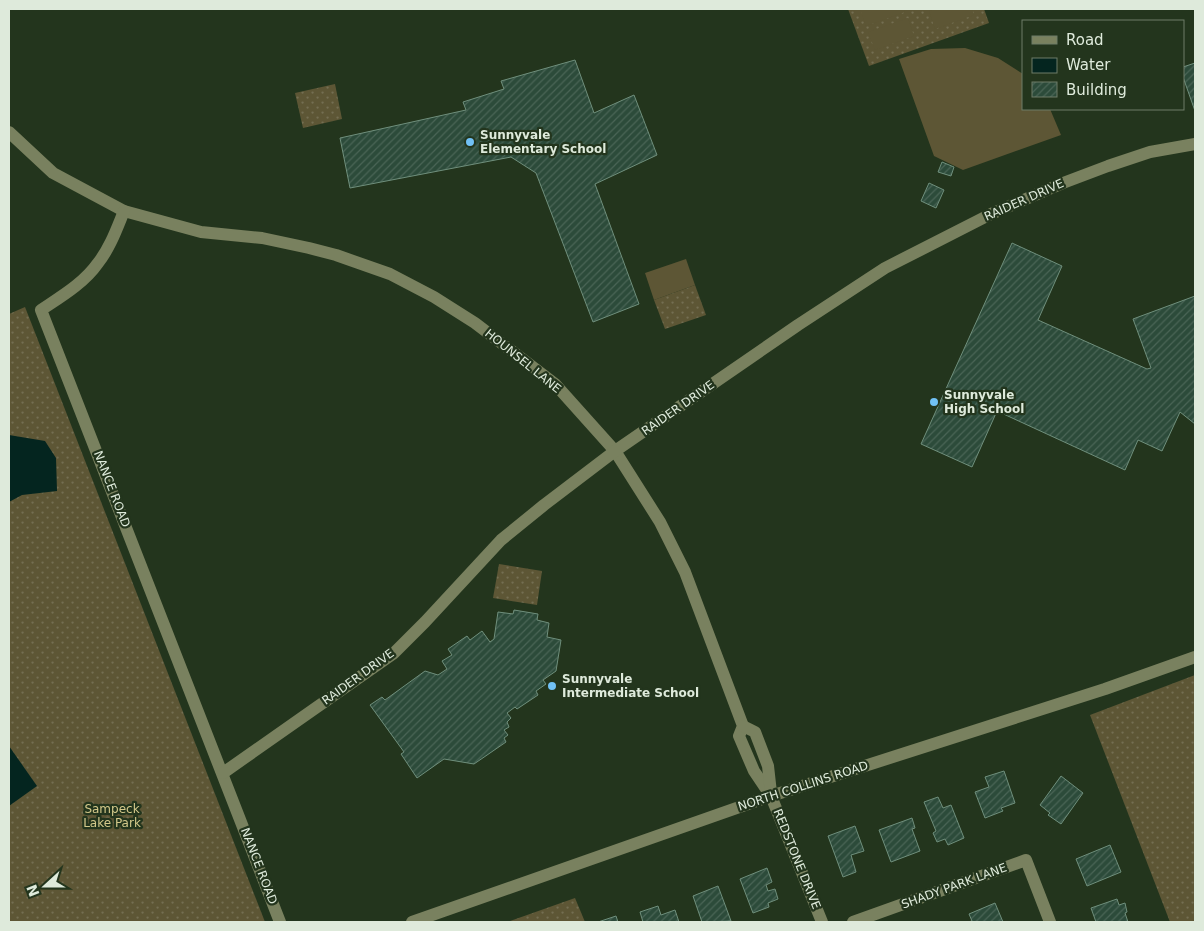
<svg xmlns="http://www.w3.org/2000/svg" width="1204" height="931" viewBox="0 0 1204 931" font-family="'DejaVu Sans',sans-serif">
  <defs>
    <pattern id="grass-dots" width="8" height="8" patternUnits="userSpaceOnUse" patternTransform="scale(1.25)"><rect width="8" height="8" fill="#5d5635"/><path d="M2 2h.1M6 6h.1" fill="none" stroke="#746e52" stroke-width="1.8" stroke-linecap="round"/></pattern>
    <pattern id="building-hatch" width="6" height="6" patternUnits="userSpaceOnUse" patternTransform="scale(1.25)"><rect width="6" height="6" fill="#2c4b3a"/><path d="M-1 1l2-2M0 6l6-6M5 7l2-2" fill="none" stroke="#4a6556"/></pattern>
  </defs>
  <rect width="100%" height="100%" fill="#23351d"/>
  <g fill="url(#grass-dots)">
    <polygon points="848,9 984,9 989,23 869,66"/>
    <polygon points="335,84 342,119 303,128 295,93"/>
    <polygon points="695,285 706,315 665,329 654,300"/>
    <polygon points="25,307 265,922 9,922 9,314"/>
    <polygon points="499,564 542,571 537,605 493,598"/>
    <polygon points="1195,675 1195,922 1170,922 1090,715"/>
    <polygon points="575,898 585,922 507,922"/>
  </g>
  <g fill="#5d5635">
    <polygon points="860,9 904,9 905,12 866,26"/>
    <polygon points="934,9 972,9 974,15 935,29 929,11"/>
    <polygon points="908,18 914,36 875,50 868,32"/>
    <polygon points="965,48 998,58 1023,74 1023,109 1050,109 1061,135 963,170 934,156 899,59 931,49"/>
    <polygon points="686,259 695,285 654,300 645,273"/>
  </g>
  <g fill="#04251f">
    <polygon points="9,435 45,441 56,458 57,491 22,495 9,502"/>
    <polygon points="9,746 37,786 9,806"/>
  </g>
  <g fill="url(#building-hatch)" stroke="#6f8f7c">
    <polygon points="575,60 594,113 634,95 657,155 595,184 639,304 593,322 536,173 511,157 350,188 340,138 466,110 463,102 504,89 501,81"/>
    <polygon points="1195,63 1195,111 1183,77 1183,67"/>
    <polygon points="942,162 954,167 951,176 938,172"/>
    <polygon points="929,183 944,190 936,208 921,201"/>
    <polygon points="1012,243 1062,266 1038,320 1147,369 1151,368 1133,319 1195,296 1195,424 1180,412 1162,451 1138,440 1125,470 997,411 972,467 921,444"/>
    <polygon points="514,610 538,614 537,620 549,623 547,637 561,640 556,671 543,680 546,684 536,691 538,695 517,709 515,707 507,713 511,718 507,722 509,727 504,730 508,735 504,738 506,742 474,764 444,759 417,778 401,754 404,752 370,705 382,697 385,700 425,671 438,675 447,669 442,661 452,655 448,649 467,636 470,640 482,631 490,642 494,639 498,612 513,614"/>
    <polygon points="1004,771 1015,803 1001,808 1003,811 985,818 975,792 989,787 985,777"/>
    <polygon points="1061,776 1083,793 1061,824 1048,815 1050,813 1040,805"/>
    <polygon points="938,797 943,808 951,805 964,838 948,845 945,839 937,842 933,833 936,831 924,802"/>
    <polygon points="912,818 915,828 912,829 920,851 891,862 879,830"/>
    <polygon points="855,826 864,851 851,855 856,872 843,877 828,836"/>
    <polygon points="1110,845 1121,872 1087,886 1076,859"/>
    <polygon points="767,868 772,882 766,885 768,891 775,889 778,899 768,903 769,907 753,913 740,879"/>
    <polygon points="718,886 731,921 702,922 693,896"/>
    <polygon points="1117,899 1119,905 1125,903 1127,912 1125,913 1128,922 1096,922 1091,908"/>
    <polygon points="995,903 1003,922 968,922 972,921 969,914"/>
    <polygon points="658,906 661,915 675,910 679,922 643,922 640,912"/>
    <polygon points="616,916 618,922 598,922"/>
  </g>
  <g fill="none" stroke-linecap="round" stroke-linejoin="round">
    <g stroke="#79815f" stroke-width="12">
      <polyline points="9,132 53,173 124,211 201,232 262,238 309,248 336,255 390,274 434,297 475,323 555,384 615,451 660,522 685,572 743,726 739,736 754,771 771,796 822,922"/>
      <path d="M124,211C117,228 110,248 98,263C84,283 62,296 41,310L280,922"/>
      <polyline points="743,726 755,732 768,766 771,793"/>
      <polyline points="223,773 394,653 425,622 501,540 544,505 615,451 798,325 885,268 991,214 1063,183 1108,166 1150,152 1195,144"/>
      <polyline points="412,922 771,796 1105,689 1195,657"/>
      <polyline points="853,922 1026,860 1050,922"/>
    </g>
  </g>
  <g fill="#71c1f5" stroke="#23351d" stroke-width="2">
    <circle cx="470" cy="142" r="5"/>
    <circle cx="934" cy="402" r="5"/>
    <circle cx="552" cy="686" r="5"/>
  </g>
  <g text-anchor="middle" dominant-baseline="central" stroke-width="4.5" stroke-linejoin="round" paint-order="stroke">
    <g font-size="12" font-weight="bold" fill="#deeadb" stroke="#23351d" text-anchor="start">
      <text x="480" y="135">Sunnyvale<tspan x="480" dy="14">Elementary School</tspan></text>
      <text x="944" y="395">Sunnyvale<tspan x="944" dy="14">High School</tspan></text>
      <text x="562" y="679">Sunnyvale<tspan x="562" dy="14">Intermediate School</tspan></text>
    </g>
    <g font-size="12" fill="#deeadb" stroke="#23351d">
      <text transform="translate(1024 200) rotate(-24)">RAIDER DRIVE</text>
      <text transform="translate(523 361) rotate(39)">HOUNSEL LANE</text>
      <text transform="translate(678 408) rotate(-35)">RAIDER DRIVE</text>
      <text transform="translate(112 489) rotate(69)">NANCE ROAD</text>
      <text transform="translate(358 677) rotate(-36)">RAIDER DRIVE</text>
      <text transform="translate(803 786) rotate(-18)">NORTH COLLINS ROAD</text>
      <text transform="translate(797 859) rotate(68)">REDSTONE DRIVE</text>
      <text transform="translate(259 866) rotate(69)">NANCE ROAD</text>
      <text transform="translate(954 886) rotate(-20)">SHADY PARK LANE</text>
    </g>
    <g font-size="12" fill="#d4c98b" stroke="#23351d">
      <text x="112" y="809">Sampeck<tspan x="112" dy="14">Lake Park</tspan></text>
    </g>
  </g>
  <rect width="1204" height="931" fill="none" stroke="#deeadb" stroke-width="20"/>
  <rect x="1022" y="20" width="162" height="90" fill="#23351d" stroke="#6e7d69"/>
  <rect x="1032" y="36" width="25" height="8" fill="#79815f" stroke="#6e7d69"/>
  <text x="1066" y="45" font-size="15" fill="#deeadb">Road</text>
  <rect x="1032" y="58" width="25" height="15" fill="#04251f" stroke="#6e7d69"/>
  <text x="1066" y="70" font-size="15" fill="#deeadb">Water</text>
  <rect x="1032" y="82" width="25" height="15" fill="url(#building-hatch)" stroke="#6e7d69"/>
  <text x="1066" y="95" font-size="15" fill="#deeadb">Building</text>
  <g transform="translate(45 886) rotate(249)" stroke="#23351d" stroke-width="4" paint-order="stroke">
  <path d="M0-4L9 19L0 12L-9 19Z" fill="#deeadb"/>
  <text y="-8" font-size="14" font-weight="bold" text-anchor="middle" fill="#deeadb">N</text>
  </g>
</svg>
